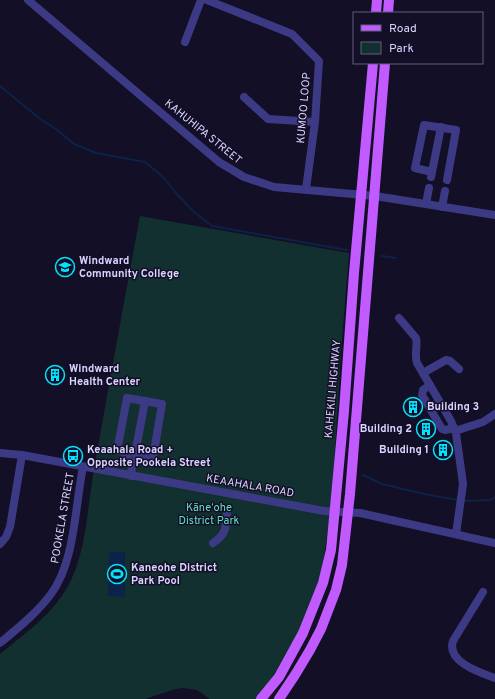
<svg xmlns="http://www.w3.org/2000/svg" width="495" height="699" viewBox="0 0 495 699" font-family="Overpass,sans-serif">
  <rect width="100%" height="100%" fill="#130f26"/>
  <path fill="#12302f" d="M140,216L349,253L341,353L332,498L322,571L310,613L287,658L256,699H210L197,690L182,688L172,690L145,699H0V654C24,634 52,615 68,586C87,551 87,508 94,469C109,385 124,301 140,216Z"/>
  <polygon fill="#0c2248" points="109,552 125,552 125,597 108,596"/>
  <g fill="none" stroke-linecap="round" stroke-linejoin="round">
    <g stroke="#0c2248" stroke-width="2">
      <polyline points="0,86 39,118 56,129 74,144 96,153 145,162 163,177 175,192 193,211 212,226 347,250"/>
      <polyline points="382,256 396,258"/>
      <polyline points="363,475 382,484 429,495 458,500"/>
      <polyline points="462,501 491,500 495,497"/>
    </g>
    <g stroke="#3d3a85" stroke-width="8">
      <polyline points="28,0 219,162 244,177 274,187 375,196 495,215"/>
      <polyline points="207,0 292,34 319,61 315,122 306,189"/>
      <polyline points="185,42 201,0"/>
      <polyline points="244,97 268,119 315,122"/>
      <polyline points="432,172 415,168 424,125 456,130 447,180"/>
      <polyline points="431,177 441,127"/>
      <polyline points="426,204 429,188"/>
      <polyline points="442,207 445,191"/>
      <path d="M399,318L416,338C418,346 414,354 417,363L451,421L456,433L463,484L456,534"/>
      <polyline points="423,373 446,360 450,361 459,369"/>
      <polyline points="430,385 423,390 422,395 442,429 445,430 454,428"/>
      <polyline points="455,431 483,422 495,414"/>
      <polyline points="0,453 22,455 324,511 360,513 495,543"/>
      <polyline points="135,454 145,401"/>
      <polyline points="131,476 132,466 141,455 153,458 162,404 127,398 117,451 125,452 128,460 132,466"/>
      <path d="M213,543C227,534 226,526 227,511"/>
      <polyline points="0,544 6,537 10,527 22,455"/>
      <path d="M483,592L453,641C446,662 481,673 495,678"/>
      <path d="M0,643C18,628 37,613 51,594C75,562 75,506 83,467"/>
    </g>
    <g stroke="#c25bff" stroke-width="10">
      <polyline points="376,13 377,0"/>
      <polyline points="388,13 389,0"/>
      <polyline points="261,699 279,677 303,633 323,583 331,550 344,411 354,273 373,63"/>
      <polyline points="279,699 295,675 310,650 321,629 336,590 342,565 350,494 385,63"/>
    </g>
  </g>
  <defs>
    <g id="university-ring" transform="scale(1)"><circle r="9.5" fill="#130f26" stroke="#00e5ff" stroke-width="1.5"/><path d="M0-5L7-2L0 1L-7-2ZM-4 1L0 2.5L4 1V4Q0 6-4 4Z" fill="#00e5ff"/></g>
    <g id="building-ring" transform="scale(1)"><circle r="9.5" fill="#130f26" stroke="#00e5ff" stroke-width="1.5"/><path d="M-4-6H4V6H1V3H-1V6H-4ZM-2.5-4.3h1.7v1.8h-1.7ZM.8-4.3h1.7v1.8H.8ZM-2.5-1h1.7V.8h-1.7ZM.8-1h1.7V.8H.8Z" fill="#00e5ff"/></g>
    <g id="bus-ring" transform="scale(1)"><circle r="9.5" fill="#130f26" stroke="#00e5ff" stroke-width="1.5"/><path d="M-5-6H5V4H4V6H2V4H-2V6H-4V4H-5ZM-3.5-4V0h7V-4ZM-3.5 1.2v1.5H-2V1.2ZM2 1.2v1.5H3.5V1.2Z" fill="#00e5ff"/></g>
    <g id="stadium-ring" transform="scale(1)"><circle r="9.5" fill="#130f26" stroke="#00e5ff" stroke-width="1.5"/><path d="M0-5a6.5 5 0 1 0 0 10a6.5 5 0 1 0 0-10ZM-3.5-1.8h7v3.6h-7Z" fill="#00e5ff"/></g>
  </defs>
  <g fill-rule="evenodd">
    <use href="#university-ring" x="65" y="267"/>
    <use href="#building-ring" x="55" y="375"/>
    <use href="#building-ring" x="413" y="407"/>
    <use href="#building-ring" x="426" y="429"/>
    <use href="#building-ring" x="443" y="450"/>
    <use href="#bus-ring" x="73" y="456"/>
    <use href="#stadium-ring" x="117" y="574"/>
  </g>
  <g text-anchor="middle" dominant-baseline="central" stroke-width="3" stroke-linejoin="round" paint-order="stroke">
    <g font-size="11" fill="#d9d4ff" stroke="#130f26">
      <text transform="translate(304 108) rotate(-85)">KUMOO LOOP</text>
      <text transform="translate(203 132) rotate(39)">KAHUHIPA STREET</text>
      <text transform="translate(333 389) rotate(-85)">KAHEKILI HIGHWAY</text>
      <text transform="translate(250 486) rotate(10)">KEAAHALA ROAD</text>
      <text transform="translate(63 518) rotate(-80)">POOKELA STREET</text>
    </g>
    <g font-size="11" font-weight="bold" fill="#d9d4ff" stroke="#130f26" text-anchor="start">
      <text x="79" y="261">Windward<tspan x="79" dy="13">Community College</tspan></text>
      <text x="69" y="369">Windward<tspan x="69" dy="13">Health Center</tspan></text>
      <text x="427" y="407">Building 3</text>
      <text x="412" y="429" text-anchor="end">Building 2</text>
      <text x="87" y="450">Keaahala Road +<tspan x="87" dy="13">Opposite Pookela Street</tspan></text>
      <text x="429" y="450" text-anchor="end">Building 1</text>
      <text x="131" y="568">Kaneohe District<tspan x="131" dy="13">Park Pool</tspan></text>
    </g>
    <g font-size="11" fill="#5fe0c0" stroke="#130f26">
      <text x="209" y="508">Kāneʻohe<tspan x="209" dy="13">District Park</tspan></text>
    </g>
  </g>
  <rect x="353" y="12" width="130" height="52" fill="#130f26" stroke="#625e7d"/>
  <rect x="361" y="25" width="20" height="6" fill="#c25bff" stroke="#625e7d"/>
  <text x="389" y="32" font-size="12" fill="#d9d4ff">Road</text>
  <rect x="361" y="42" width="20" height="12" fill="#12302f" stroke="#625e7d"/>
  <text x="389" y="52" font-size="12" fill="#d9d4ff">Park</text>
</svg>
